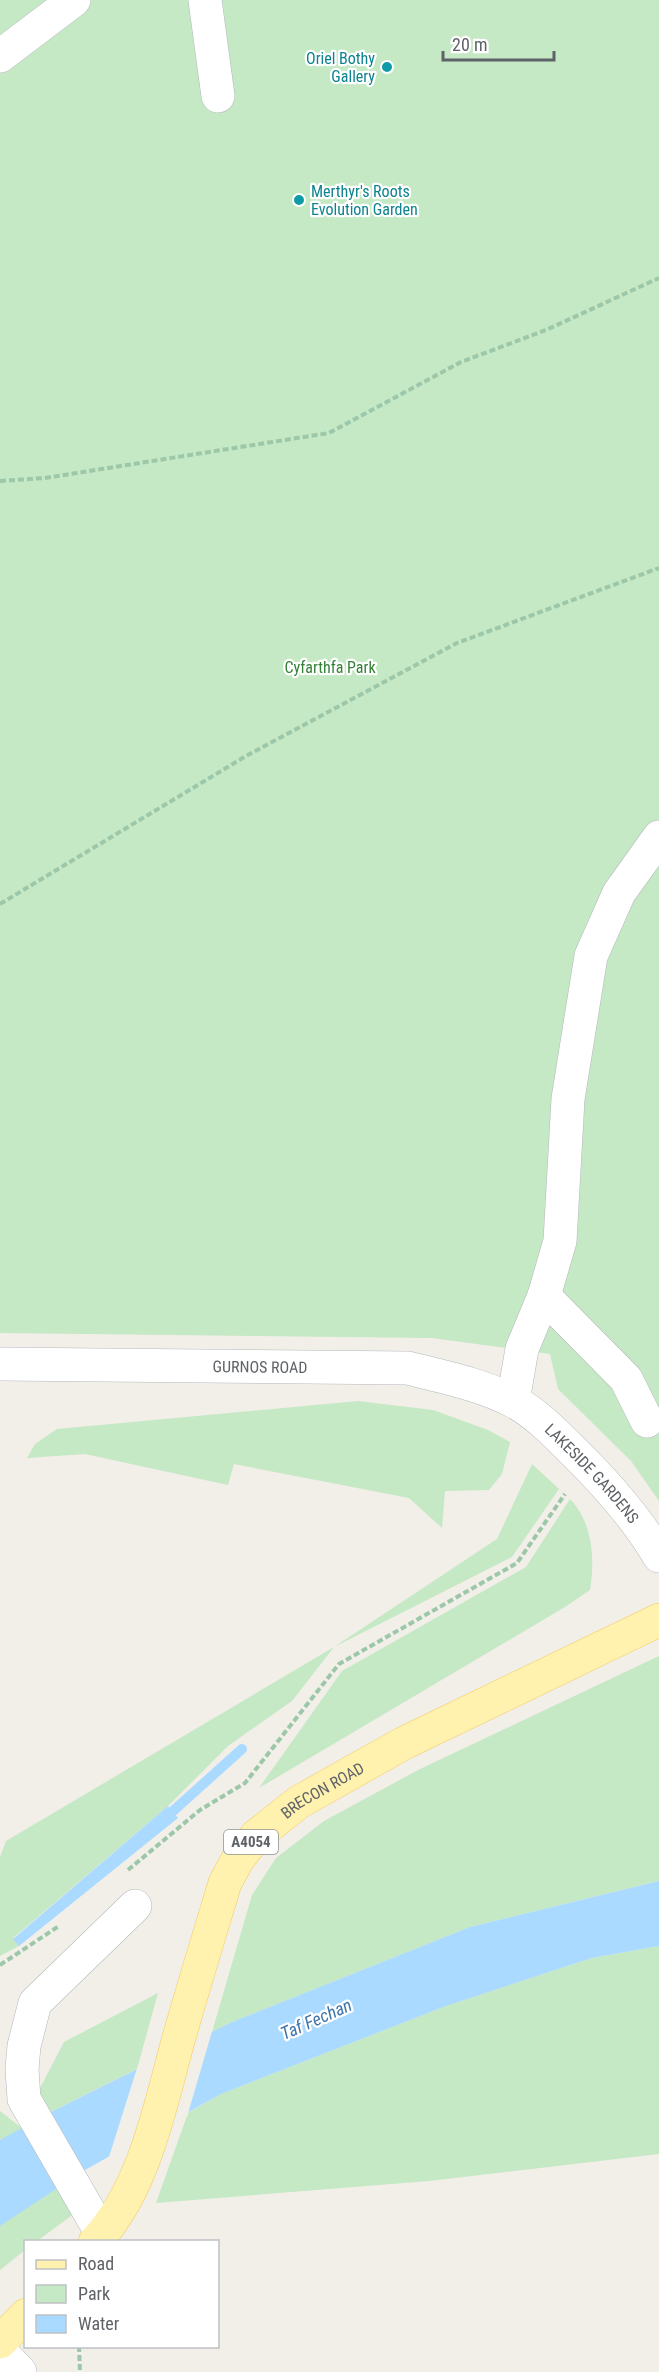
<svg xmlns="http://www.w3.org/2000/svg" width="659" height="2372" viewBox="0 0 659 2372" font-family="'Roboto Condensed',sans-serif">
  <rect width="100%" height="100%" fill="#f1efe8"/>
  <g fill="#c5e8c5">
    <polygon points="0,0 659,0 659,1501 631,1461 558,1389 550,1354 432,1338 0,1333"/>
    <polygon points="358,1401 433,1410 488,1430 510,1442 502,1474 489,1490 445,1491 442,1528 409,1498 234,1464 228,1485 85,1454 27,1458 35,1444 57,1429"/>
    <polygon points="532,1464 559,1489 512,1557 334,1647 292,1701 228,1746 168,1806 13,1938 19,1946 0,1956 0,1857 6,1841 334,1647 497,1539"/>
    <path d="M570,1499C593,1523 595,1559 590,1590L565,1607L259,1788L342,1671L526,1567Z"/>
    <polygon points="659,1656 659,1881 470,1927 232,2022 212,2032 252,1895 276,1858 324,1821 418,1770"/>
    <polygon points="659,1946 659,2154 429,2181 156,2203 188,2113 221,2094 446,2006 592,1958"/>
    <polygon points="158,1993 137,2069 49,2113 38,2092 64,2042"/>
    <polygon points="0,2111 23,2129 75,2213 37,2241 26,2242 25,2250 0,2270"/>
  </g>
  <g fill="#aadaff">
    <polygon points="168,1806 178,1818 19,1946 13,1939"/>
    <polygon points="659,1881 659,1946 592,1958 446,2006 221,2094 85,2170 0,2226 0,2140 49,2113 232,2022 470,1927"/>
  </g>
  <polygon fill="#f1efe8" points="213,2028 187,2117 108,2160 138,2065"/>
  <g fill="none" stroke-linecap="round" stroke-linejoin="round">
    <polyline stroke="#aadaff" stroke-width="10" points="163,1820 242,1749"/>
    <g stroke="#b5b8bc" stroke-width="34">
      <g id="minor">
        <polyline points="205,0 218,96"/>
        <polyline points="0,56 74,0"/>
        <polyline points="544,1296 626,1379 647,1421"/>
        <path id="s1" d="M0,1364L408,1368C443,1377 480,1384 513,1401C534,1412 552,1430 569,1447C603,1480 635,1515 659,1556"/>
        <polyline points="513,1401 522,1349 544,1296 560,1241 568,1099 591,956 619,893 659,837"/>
        <polyline points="102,2234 24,2099 22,2069 24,2046 35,2003 135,1906"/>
        <polyline points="0,2351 20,2372"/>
      </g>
    </g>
    <g stroke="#f2c960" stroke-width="34">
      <g id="major">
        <path id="s2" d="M95,2242C144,2190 160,2107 178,2041C193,1988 209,1936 225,1883L238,1859L256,1836L299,1802L404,1743L659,1620"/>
        <polyline points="0,2342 26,2315"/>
      </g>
    </g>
    <g stroke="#9cc7a9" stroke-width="4" stroke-dasharray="6 3" stroke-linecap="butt">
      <polyline points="0,481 45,478 329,433 461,362 546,330 659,278"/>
      <polyline points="0,904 246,756 457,643 659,568"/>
      <polyline points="128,1870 200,1810 245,1783 339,1664 517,1563 565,1494"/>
      <polyline points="0,1965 59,1926"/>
      <polyline points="79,2346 80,2372"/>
    </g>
    <use href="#minor" stroke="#fff" stroke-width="33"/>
    <use href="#major" stroke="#fff2af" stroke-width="33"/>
  </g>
  <g fill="#0f9aa8" stroke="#fff" stroke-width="2">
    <circle cx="387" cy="67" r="6"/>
    <circle cx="299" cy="200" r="6"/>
  </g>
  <g text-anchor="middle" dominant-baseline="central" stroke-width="4.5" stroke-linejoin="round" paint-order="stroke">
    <rect fill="#fff" stroke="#8f9295" stroke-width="1.5" x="224" y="1830" width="54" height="24" rx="4.5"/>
    <g font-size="15" font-weight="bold" fill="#5f6368">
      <text x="251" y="1842">A4054</text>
    </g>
    <g font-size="16" fill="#0d838f" stroke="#fff" text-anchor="end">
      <text x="375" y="58">Oriel Bothy<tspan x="375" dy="18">Gallery</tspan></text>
      <text x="311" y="191" text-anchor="start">Merthyr's Roots<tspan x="311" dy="18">Evolution Garden</tspan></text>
    </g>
    <g font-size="16" fill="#348238" stroke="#fff">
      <text x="330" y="667">Cyfarthfa Park</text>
    </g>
    <g font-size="16" fill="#5f6368" stroke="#fff">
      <text stroke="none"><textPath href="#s1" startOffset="260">GURNOS ROAD</textPath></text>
      <text stroke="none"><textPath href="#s1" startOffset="626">LAKESIDE GARDENS</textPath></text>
      <text stroke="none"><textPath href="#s2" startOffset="522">BRECON ROAD</textPath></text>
    </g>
    <g font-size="18" font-style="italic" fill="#4174aa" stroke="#fff">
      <text transform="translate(316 2019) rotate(-24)">Taf Fechan</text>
    </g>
  </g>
  <rect x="24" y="2240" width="195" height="108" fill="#ffffff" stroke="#bfc1c3" stroke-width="1.5"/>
  <rect x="36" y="2260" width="30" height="9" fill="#fff2af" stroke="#bfc1c3" stroke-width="1.5"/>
  <text x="78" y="2270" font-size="18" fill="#5f6368">Road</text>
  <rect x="36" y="2285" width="30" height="18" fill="#c5e8c5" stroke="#bfc1c3" stroke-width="1.5"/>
  <text x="78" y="2300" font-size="18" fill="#5f6368">Park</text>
  <rect x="36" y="2315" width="30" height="18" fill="#aadaff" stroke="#bfc1c3" stroke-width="1.5"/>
  <text x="78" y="2330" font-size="18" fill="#5f6368">Water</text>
  <path d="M443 51v9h111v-9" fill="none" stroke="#5f6368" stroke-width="3"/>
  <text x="452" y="51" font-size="18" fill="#5f6368" stroke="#ffffff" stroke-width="4.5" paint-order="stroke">20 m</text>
</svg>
